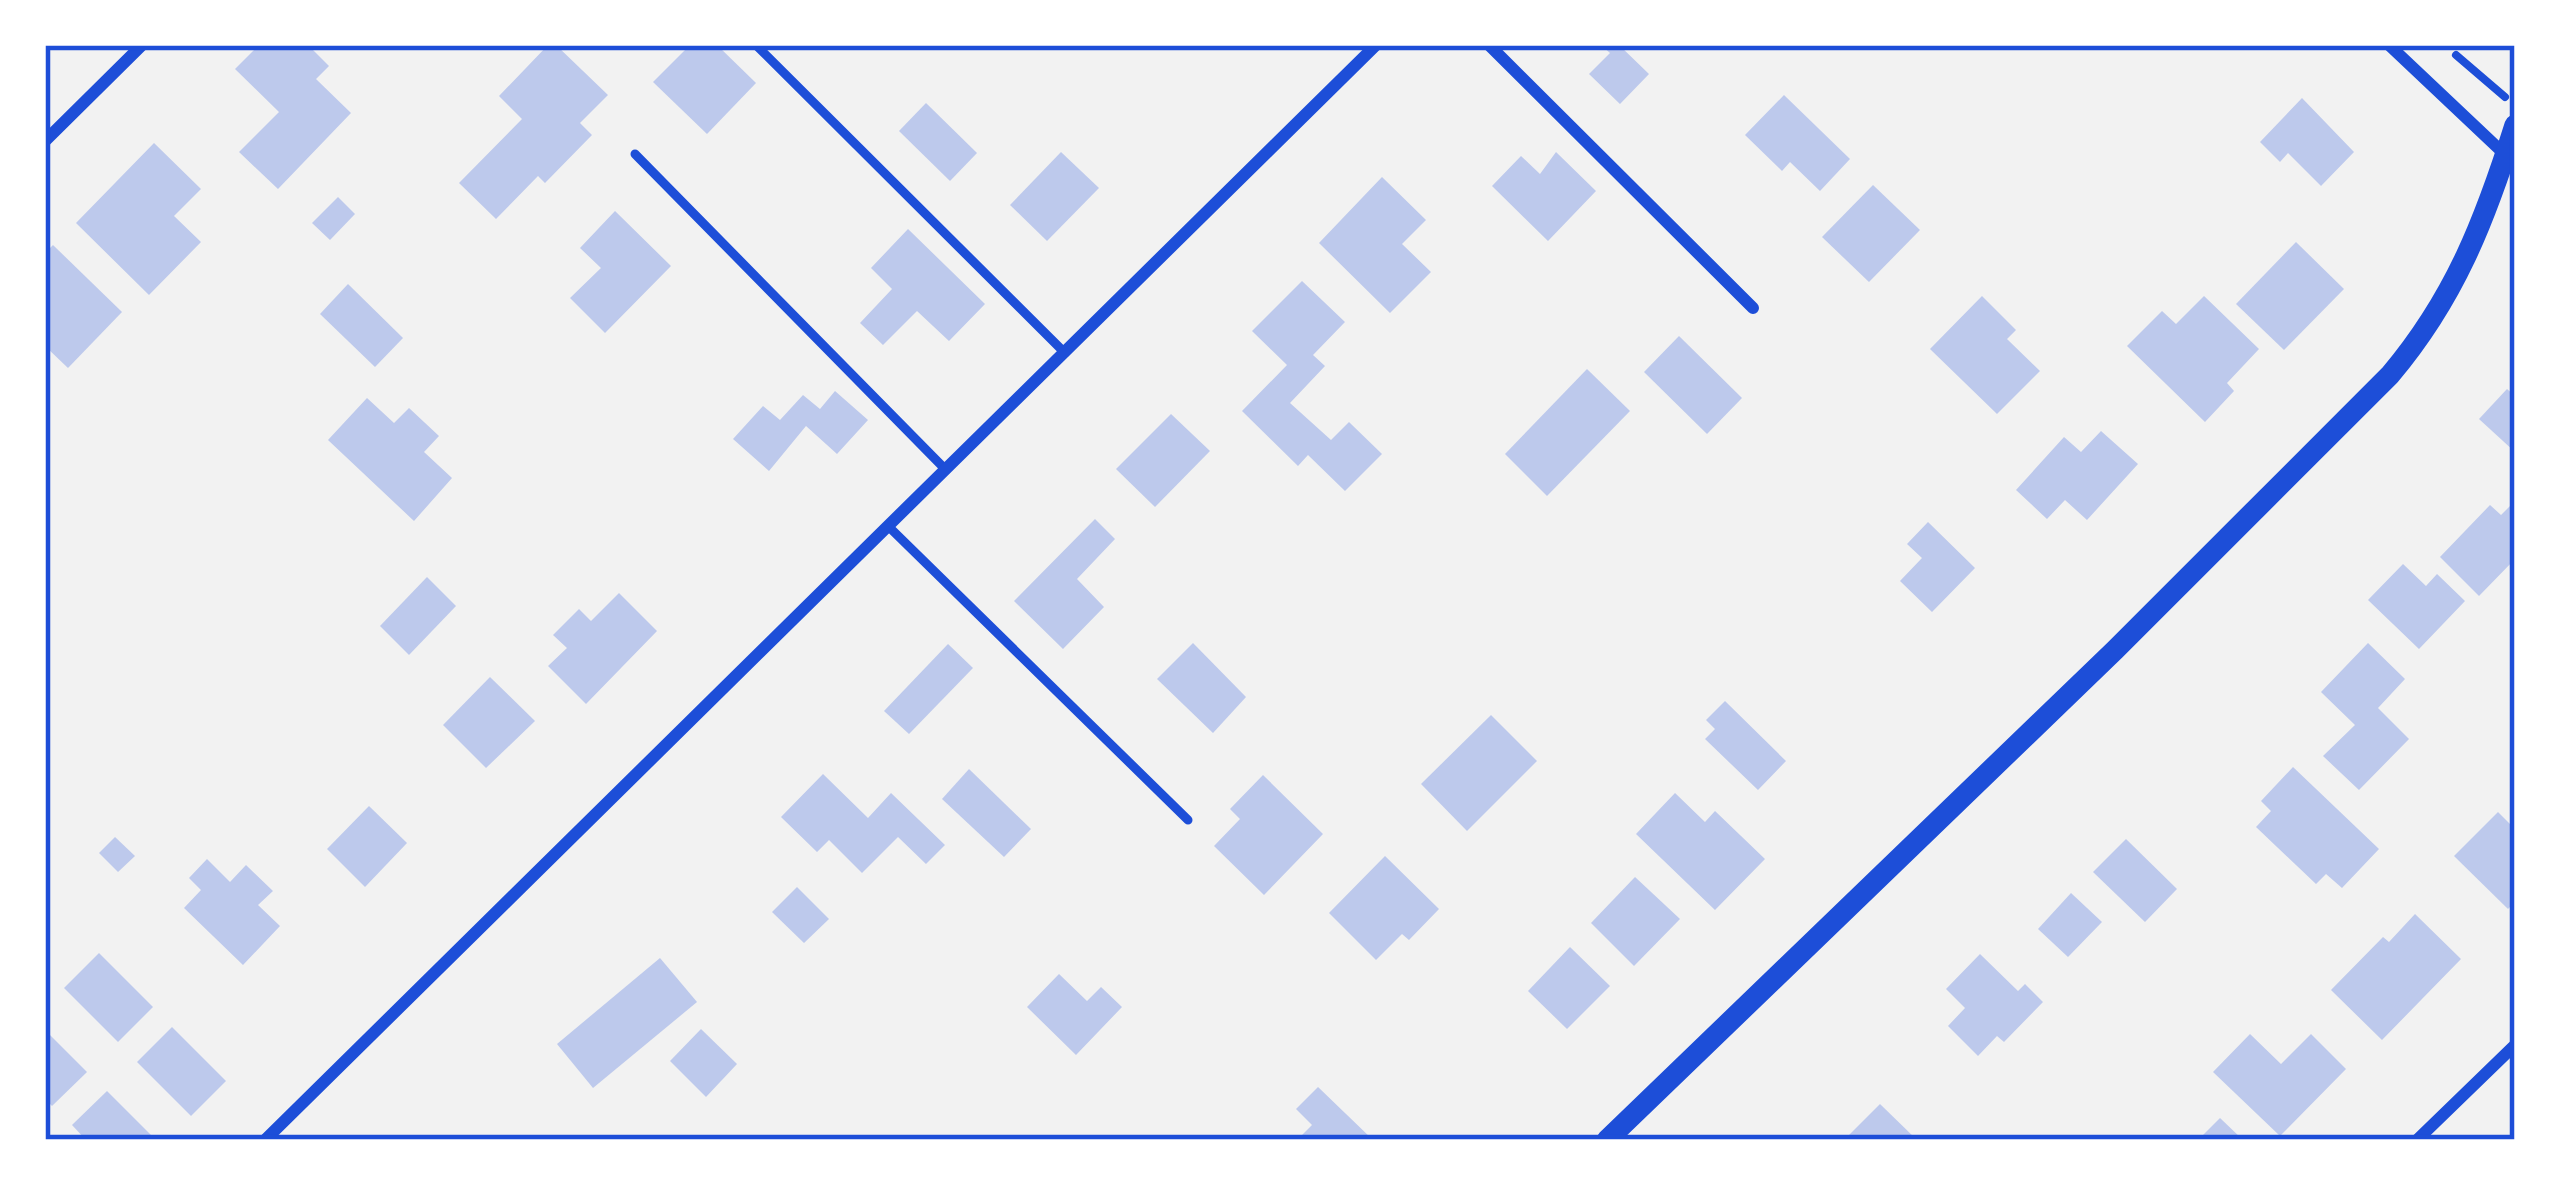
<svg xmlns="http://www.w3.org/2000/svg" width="2560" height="1185" viewBox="0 0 2560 1185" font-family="Rubik,sans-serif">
  <rect width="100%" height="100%" fill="#f2f2f2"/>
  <g fill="#bdc9ec">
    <polygon points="259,45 308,45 329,66 316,79 351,113 278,189 239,152 279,112 235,69"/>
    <polygon points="548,45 556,45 608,95 580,123 592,135 545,183 538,176 496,219 459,183 522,119 499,96"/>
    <polygon points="690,45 717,45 756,83 707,134 653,82"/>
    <polygon points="1601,45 1619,45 1649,74 1620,104 1589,74 1610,53"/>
    <polygon points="1784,95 1850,159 1820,191 1790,162 1782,171 1745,135"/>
    <polygon points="2302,98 2354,152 2321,186 2288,153 2280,162 2260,142"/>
    <polygon points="926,103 977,153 950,181 899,131"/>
    <polygon points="154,143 201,189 174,216 201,242 149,295 76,223"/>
    <polygon points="1061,152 1099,188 1047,241 1010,205"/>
    <polygon points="1556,152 1596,191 1548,241 1492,186 1521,156 1540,174"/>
    <polygon points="1382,177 1426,220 1402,244 1431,272 1390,313 1319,243"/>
    <polygon points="1873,185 1920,230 1869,282 1822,237"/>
    <polygon points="338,197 355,214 330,240 312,223"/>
    <polygon points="615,211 671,266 605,333 570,298 601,268 580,248"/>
    <polygon points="908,229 985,304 949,341 917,311 883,345 860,323 892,289 871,268"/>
    <polygon points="2296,242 2344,289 2284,350 2236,304"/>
    <polygon points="53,245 122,312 68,368 45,346 45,253"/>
    <polygon points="1302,281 1345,322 1313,355 1325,366 1290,403 1331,440 1349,422 1382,454 1345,491 1308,455 1298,466 1242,411 1287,365 1252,331"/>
    <polygon points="348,284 403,338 375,367 320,314"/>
    <polygon points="1982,296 2016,330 2007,339 2040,371 1997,414 1930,349"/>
    <polygon points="2204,296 2259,349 2227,383 2234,391 2205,422 2127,346 2162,311 2176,324"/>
    <polygon points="1679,336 1742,398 1707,434 1644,372"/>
    <polygon points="1587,369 1630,411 1547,496 1505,454"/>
    <polygon points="2507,389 2515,396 2515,452 2479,419"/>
    <polygon points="835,391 868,420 837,454 806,426 769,471 733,439 763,406 780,420 803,395 820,409"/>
    <polygon points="367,398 394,423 409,408 439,436 424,452 452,478 414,521 328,440"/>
    <polygon points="1171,414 1210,451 1155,507 1116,469"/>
    <polygon points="2101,431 2138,464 2087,520 2065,500 2047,519 2016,490 2064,437 2081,452"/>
    <polygon points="2490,505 2501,515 2510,506 2515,511 2515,559 2479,596 2440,557"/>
    <polygon points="1095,519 1115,539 1077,579 1104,607 1063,649 1014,601"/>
    <polygon points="1928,522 1975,568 1932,612 1900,581 1922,558 1907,544"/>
    <polygon points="2403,564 2426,586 2437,574 2465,601 2419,649 2368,600"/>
    <polygon points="427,577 456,606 409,655 380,626"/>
    <polygon points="619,593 657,631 586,704 548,666 567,648 553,635 579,609 591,621"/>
    <polygon points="1193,643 1246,697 1213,733 1157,679"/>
    <polygon points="2368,643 2405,679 2378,708 2409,739 2359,790 2323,756 2355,725 2321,692"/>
    <polygon points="948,644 973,668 909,734 884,711"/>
    <polygon points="490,677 535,721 486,768 443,725"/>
    <polygon points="1725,701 1786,761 1758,790 1705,739 1715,729 1706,720"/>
    <polygon points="1491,715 1537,761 1467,831 1421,784"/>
    <polygon points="2293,767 2379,849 2342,888 2326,874 2316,884 2256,827 2271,811 2261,801"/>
    <polygon points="969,769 1031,829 1004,857 942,799"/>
    <polygon points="823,774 868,818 891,793 945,845 926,864 898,837 862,873 829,840 817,852 781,817"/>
    <polygon points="1263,775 1323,834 1264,895 1214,846 1240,819 1230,809"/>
    <polygon points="1675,793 1705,822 1715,811 1765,859 1715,910 1636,834"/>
    <polygon points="369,806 407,843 365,887 327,849"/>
    <polygon points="2498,812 2515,829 2515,902 2508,909 2454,856"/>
    <polygon points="115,837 135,856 118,872 99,853"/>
    <polygon points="2126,839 2177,889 2145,922 2093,872"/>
    <polygon points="1385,856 1439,909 1409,940 1402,934 1376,960 1329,913"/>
    <polygon points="207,859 230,882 246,865 273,891 258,905 280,926 243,965 184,908 201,890 189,878"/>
    <polygon points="1635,877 1680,919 1634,966 1591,923"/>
    <polygon points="797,887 829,919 804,943 772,912"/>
    <polygon points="2071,893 2102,922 2068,957 2038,929"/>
    <polygon points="2415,914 2461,959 2382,1040 2331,990 2383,937 2389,942"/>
    <polygon points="1570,947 1610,986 1567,1029 1528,991"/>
    <polygon points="99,953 153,1007 118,1042 64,988"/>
    <polygon points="1980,954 2018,991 2025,984 2043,1002 2004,1042 1997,1036 1978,1056 1948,1026 1965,1008 1946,989"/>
    <polygon points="660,958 697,1002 593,1088 557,1044"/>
    <polygon points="1059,974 1087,1001 1101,987 1122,1007 1076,1055 1027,1007"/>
    <polygon points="172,1027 226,1081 191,1116 137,1062"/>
    <polygon points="701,1029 737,1064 706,1097 670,1061"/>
    <polygon points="45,1030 87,1072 52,1106 45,1099"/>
    <polygon points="2250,1034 2281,1064 2311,1034 2346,1069 2280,1136 2213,1072"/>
    <polygon points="1318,1087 1373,1140 1297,1140 1312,1125 1296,1109"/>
    <polygon points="107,1091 156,1140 86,1140 72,1125"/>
    <polygon points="1880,1104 1917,1140 1844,1140"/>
    <polygon points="2220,1118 2243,1140 2198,1140"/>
  </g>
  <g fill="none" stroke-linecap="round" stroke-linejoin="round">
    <polyline stroke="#1d4ed8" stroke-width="8" points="2456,55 2505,97"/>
    <g stroke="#1d4ed8" stroke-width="9">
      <polyline points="757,46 1065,353"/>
      <polyline points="635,154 946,470"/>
      <polyline points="888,526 1188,820"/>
    </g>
    <g stroke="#1d4ed8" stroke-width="12">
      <polyline points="1489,45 1753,308"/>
      <polyline points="2389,45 2515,164"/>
      <polyline points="45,141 142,45"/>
      <polyline points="265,1140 1376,45"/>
      <polyline points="2417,1140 2515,1045"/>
    </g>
    <path stroke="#1d4ed8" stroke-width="21" d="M1607,1140L2115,650L2390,375C2455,298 2485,220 2515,125"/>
  </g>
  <rect width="2560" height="1185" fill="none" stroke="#ffffff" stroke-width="96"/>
  <rect x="48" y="48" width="2464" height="1089" fill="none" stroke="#1d4ed8" stroke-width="4.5"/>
</svg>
